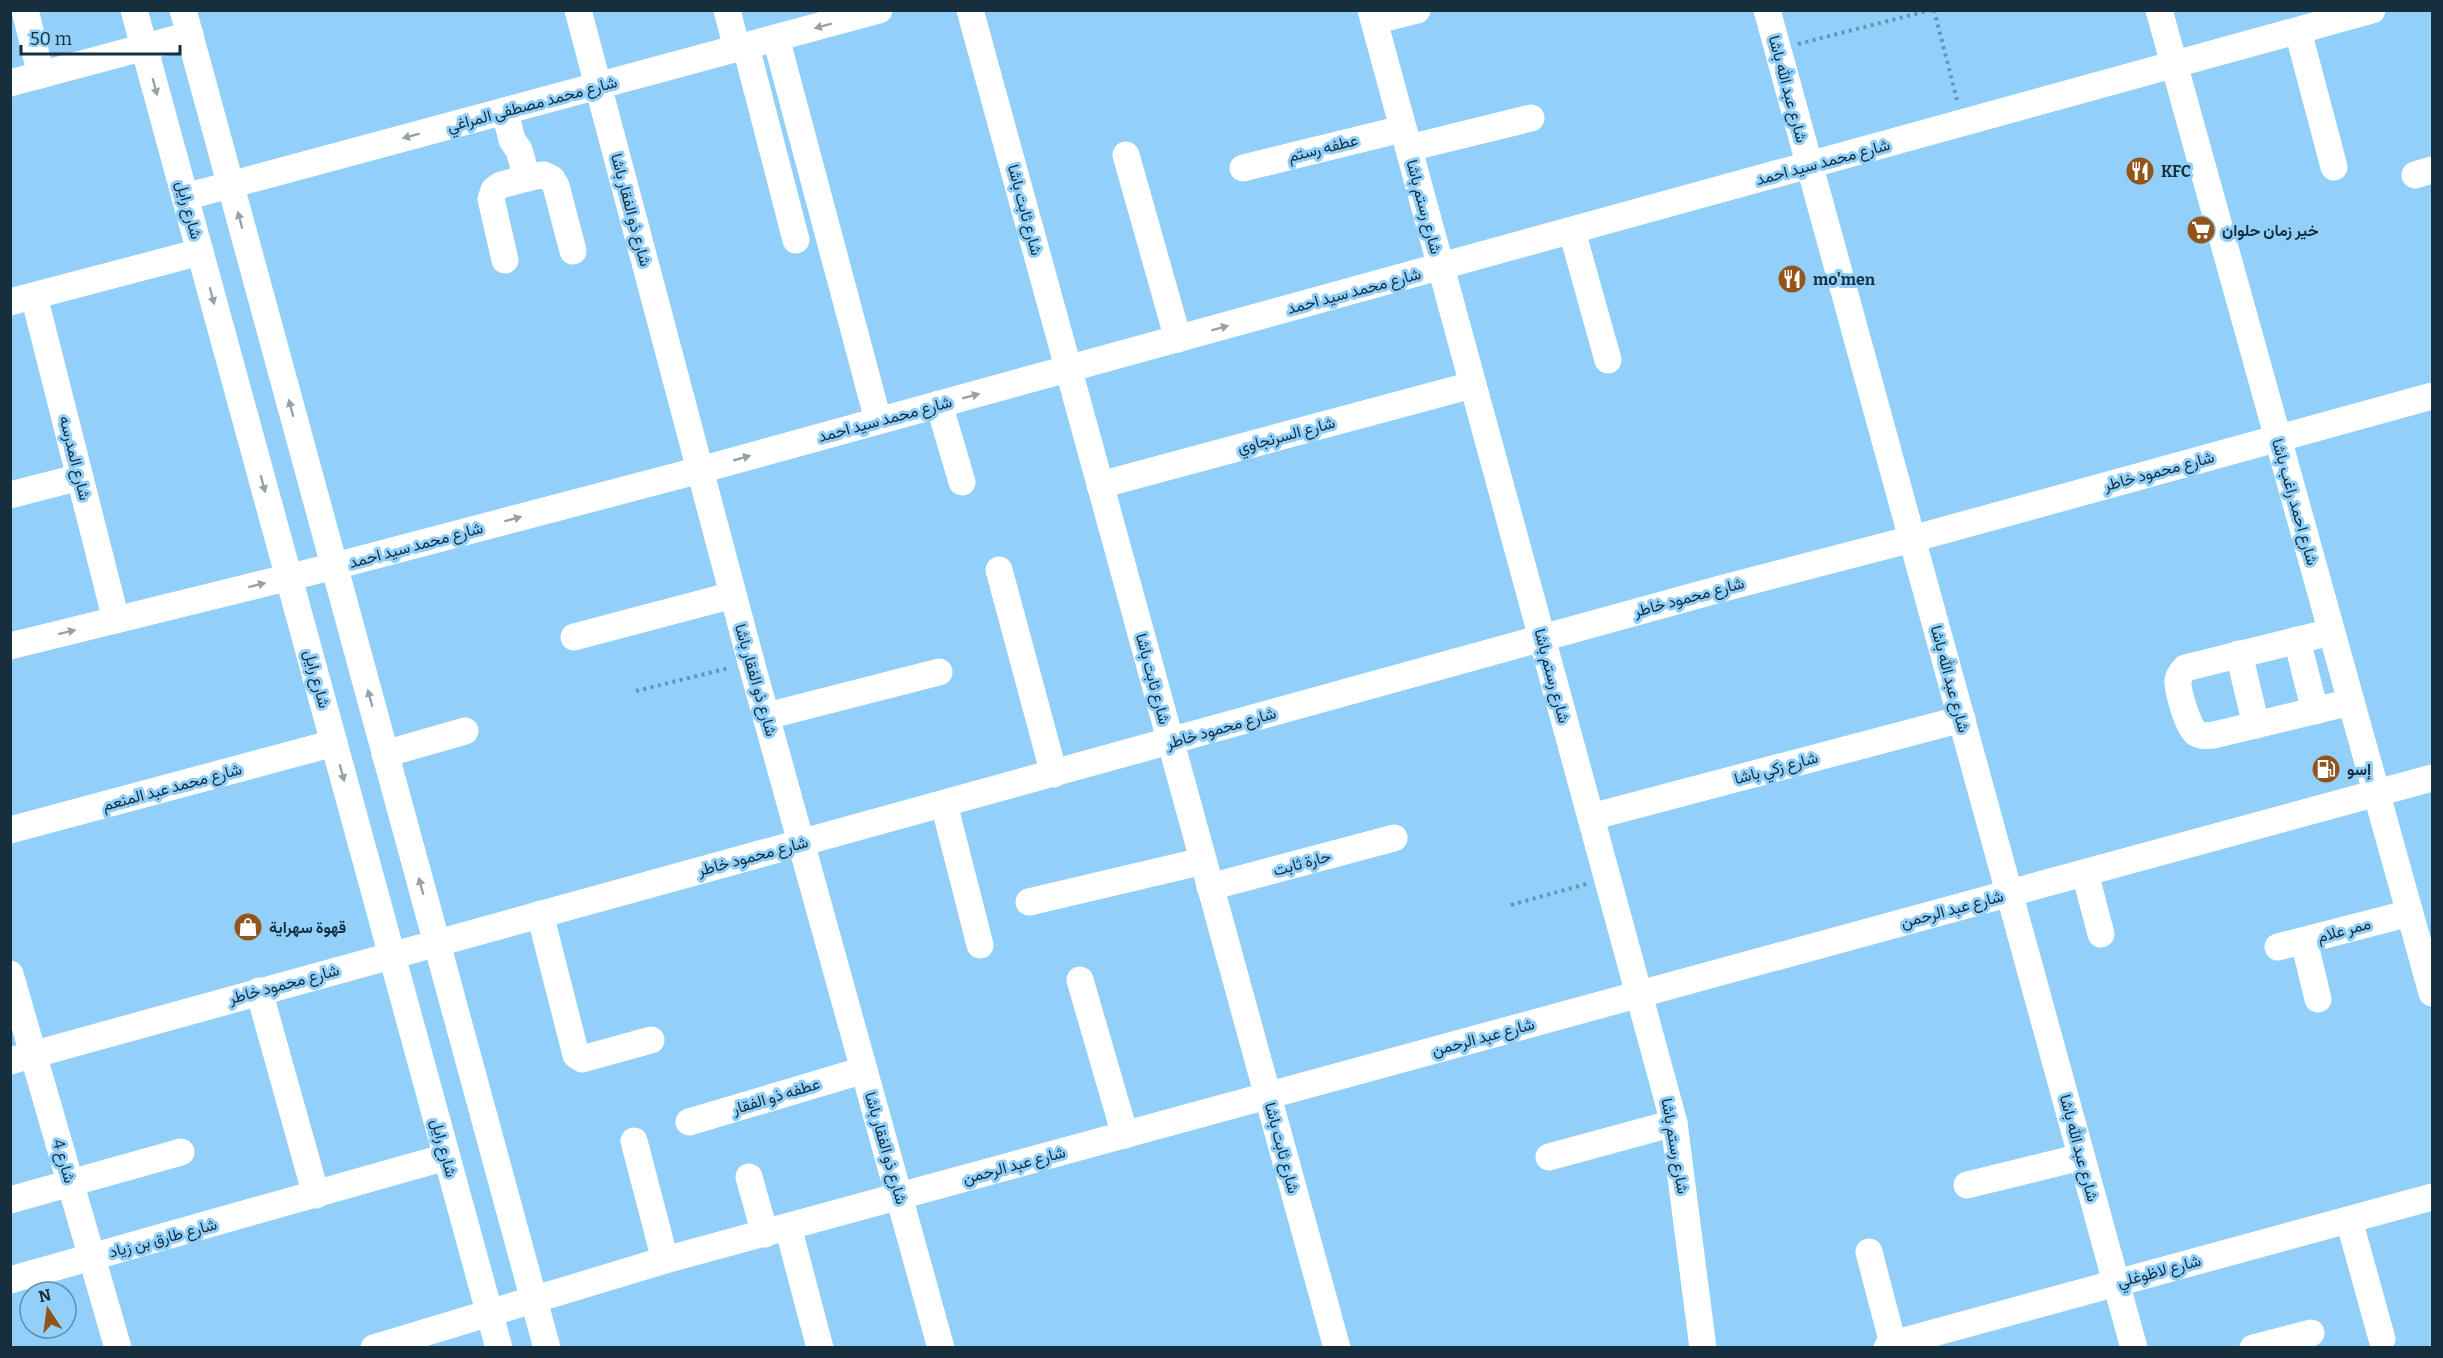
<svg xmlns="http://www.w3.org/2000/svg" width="2443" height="1358" viewBox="0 0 2443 1358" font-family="Bitter,Vazirmatn,serif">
  <rect width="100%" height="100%" fill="#92cff9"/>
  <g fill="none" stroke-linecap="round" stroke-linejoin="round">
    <g stroke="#6595b6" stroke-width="4" stroke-dasharray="3 4.5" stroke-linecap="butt">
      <polyline points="1934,10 1957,100"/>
      <polyline points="1798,44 1931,10"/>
      <polyline points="636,691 729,668"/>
      <polyline points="1511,905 1586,884"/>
    </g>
    <g stroke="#fff" stroke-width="27">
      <polyline points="25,10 41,75"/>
      <polyline points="134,10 499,1348"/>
      <polyline points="183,10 547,1348"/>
      <polyline points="578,10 751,662 941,1348"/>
      <polyline points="727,10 737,49"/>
      <polyline points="970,10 1337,1348"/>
      <polyline points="1371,10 1674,1123 1703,1348"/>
      <polyline points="1767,10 2134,1348"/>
      <polyline points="2159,10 2432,993"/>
      <polyline points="1374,21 1417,10"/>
      <polyline points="2298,31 2334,167"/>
      <polyline points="776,38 878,420"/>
      <polyline points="746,47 796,240"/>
      <polyline points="10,83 190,35"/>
      <polyline points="505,111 512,140 519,150 527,178"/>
      <polyline points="1409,148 1531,118"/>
      <polyline points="1126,155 1178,339"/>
      <polyline points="1243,168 1402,129"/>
      <polyline points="2415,175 2432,170"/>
      <polyline points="185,197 879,10"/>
      <polyline points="1572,231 1608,360"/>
      <polyline points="505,260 491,199 494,190 501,185 535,176 544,175 552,179 556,186 573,251"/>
      <polyline points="34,296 116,620"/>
      <polyline points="10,302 200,252"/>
      <polyline points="939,404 962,482"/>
      <polyline points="1100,485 1472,385"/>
      <polyline points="10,495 80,477"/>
      <polyline points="999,570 1054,774"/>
      <path d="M2331,632L2185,668C2182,672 2179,675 2178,680C2177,689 2188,728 2196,733C2201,736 2208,736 2214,735L2351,702"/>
      <polyline points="574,637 733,595"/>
      <polyline points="2297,640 2315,711"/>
      <polyline points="10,646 335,566 700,470 2372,10"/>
      <polyline points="2239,654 2256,725"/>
      <polyline points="767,716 939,672"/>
      <polyline points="385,754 465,731"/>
      <polyline points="944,804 980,945"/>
      <polyline points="1591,817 1962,719"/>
      <polyline points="10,830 334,743"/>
      <polyline points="2085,873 2101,934"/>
      <polyline points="1210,887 1394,838"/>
      <polyline points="1029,902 1203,861"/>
      <polyline points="540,914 576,1055 582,1059 651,1040"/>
      <polyline points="2304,941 2318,999"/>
      <polyline points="2278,947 2410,913"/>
      <polyline points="10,974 118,1348"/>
      <polyline points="1080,980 1125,1135"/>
      <polyline points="259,991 316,1195"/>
      <polyline points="10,1061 1720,589 1912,539 2432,396"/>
      <polyline points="689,1122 864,1070"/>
      <polyline points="634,1141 665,1260"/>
      <polyline points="1549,1157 1674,1123"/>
      <polyline points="749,1177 765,1234"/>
      <polyline points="1967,1185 2081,1157"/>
      <polyline points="10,1200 181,1152"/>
      <polyline points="2349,1220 2382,1339"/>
      <polyline points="788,1227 820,1348"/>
      <polyline points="1869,1252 1893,1344"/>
      <polyline points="10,1280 446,1157"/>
      <polyline points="374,1348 665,1260 2432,778"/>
      <polyline points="1887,1348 1893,1344 2432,1197"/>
      <polyline points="2253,1348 2311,1333"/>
    </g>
  </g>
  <defs><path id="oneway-solid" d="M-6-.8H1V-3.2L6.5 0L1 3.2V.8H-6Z" transform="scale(1.5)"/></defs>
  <g fill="#96a1a9">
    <use href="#oneway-solid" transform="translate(823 26) rotate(165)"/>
    <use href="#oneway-solid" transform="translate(155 87) rotate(75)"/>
    <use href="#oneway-solid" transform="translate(411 136) rotate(165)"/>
    <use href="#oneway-solid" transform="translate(240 220) rotate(-105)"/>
    <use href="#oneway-solid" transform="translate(212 296) rotate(75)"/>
    <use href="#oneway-solid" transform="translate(1220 328) rotate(-15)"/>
    <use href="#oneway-solid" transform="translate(971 396) rotate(-15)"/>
    <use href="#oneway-solid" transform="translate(291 408) rotate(-105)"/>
    <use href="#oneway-solid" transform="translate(742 458) rotate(-16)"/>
    <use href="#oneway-solid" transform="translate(263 484) rotate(75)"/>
    <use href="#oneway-solid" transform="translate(513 519) rotate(-15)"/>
    <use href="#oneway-solid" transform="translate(257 585) rotate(-14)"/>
    <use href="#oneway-solid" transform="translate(67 632) rotate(-14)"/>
    <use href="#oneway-solid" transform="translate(370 698) rotate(-105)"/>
    <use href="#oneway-solid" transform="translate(342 773) rotate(75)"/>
    <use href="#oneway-solid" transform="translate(421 886) rotate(-105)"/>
  </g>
  <defs>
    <g id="restaurant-disc" transform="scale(1.5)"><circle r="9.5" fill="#92541a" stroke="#92cff9"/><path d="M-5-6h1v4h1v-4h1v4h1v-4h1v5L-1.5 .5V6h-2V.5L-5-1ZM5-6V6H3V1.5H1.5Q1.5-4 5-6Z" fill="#fff"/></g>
    <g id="supermarket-disc" transform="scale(1.5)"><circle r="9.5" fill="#92541a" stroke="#92cff9"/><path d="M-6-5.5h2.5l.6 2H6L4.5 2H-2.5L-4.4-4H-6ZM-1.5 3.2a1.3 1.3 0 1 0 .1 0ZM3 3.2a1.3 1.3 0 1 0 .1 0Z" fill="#fff"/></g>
    <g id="fuel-disc" transform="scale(1.5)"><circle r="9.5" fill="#92541a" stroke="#92cff9"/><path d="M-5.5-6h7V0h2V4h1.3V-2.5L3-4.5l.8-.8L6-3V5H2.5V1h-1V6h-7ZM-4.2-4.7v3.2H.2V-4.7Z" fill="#fff"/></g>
    <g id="shop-disc" transform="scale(1.5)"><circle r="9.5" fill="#92541a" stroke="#92cff9"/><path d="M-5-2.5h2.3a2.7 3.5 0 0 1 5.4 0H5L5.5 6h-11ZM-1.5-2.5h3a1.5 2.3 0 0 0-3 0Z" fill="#fff"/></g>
  </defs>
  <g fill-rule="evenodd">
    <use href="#restaurant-disc" x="2140" y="171"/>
    <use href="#supermarket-disc" x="2201" y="230"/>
    <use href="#restaurant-disc" x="1792" y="279"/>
    <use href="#fuel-disc" x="2326" y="769"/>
    <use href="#shop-disc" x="248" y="927"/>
  </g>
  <g text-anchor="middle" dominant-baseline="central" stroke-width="6" stroke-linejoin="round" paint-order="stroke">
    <g font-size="16" fill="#152f3f" stroke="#92cff9">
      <text transform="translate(1788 89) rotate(75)">شارع عبد الله باشا</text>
      <text transform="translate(532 104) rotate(-15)">شارع محمد مصطفى المراغي</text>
      <text transform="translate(1323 148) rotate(-14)">عطفه رستم</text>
      <text transform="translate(1823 162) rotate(-15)">شارع محمد سيد احمد</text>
      <text transform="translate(1424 207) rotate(75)">شارع رستم باشا</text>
      <text transform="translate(189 210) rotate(75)">شارع رايل</text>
      <text transform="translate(631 210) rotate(75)">شارع ذو الفقار باشا</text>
      <text transform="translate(1025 210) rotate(75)">شارع ثابت باشا</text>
      <text transform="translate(1354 291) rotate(-15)">شارع محمد سيد احمد</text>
      <text transform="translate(885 419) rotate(-15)">شارع محمد سيد احمد</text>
      <text transform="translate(1286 435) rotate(-15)">شارع السرنجاوي</text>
      <text transform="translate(75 458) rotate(76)">شارع المدرسه</text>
      <text transform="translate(2159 471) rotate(-15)">شارع محمود خاطر</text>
      <text transform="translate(2295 502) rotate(74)">شارع احمد راغب باشا</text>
      <text transform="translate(416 545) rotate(-15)">شارع محمد سيد احمد</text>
      <text transform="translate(1689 597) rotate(-15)">شارع محمود خاطر</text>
      <text transform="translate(1552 676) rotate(75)">شارع رستم باشا</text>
      <text transform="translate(317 679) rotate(75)">شارع رايل</text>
      <text transform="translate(1153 679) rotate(75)">شارع ثابت باشا</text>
      <text transform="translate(1950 679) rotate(75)">شارع عبد الله باشا</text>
      <text transform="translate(756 680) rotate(74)">شارع ذو الفقار باشا</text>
      <text transform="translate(1221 728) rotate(-16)">شارع محمود خاطر</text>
      <text transform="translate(1776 768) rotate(-15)">شارع زكي باشا</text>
      <text transform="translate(172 787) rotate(-15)">شارع محمد عبد المنعم</text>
      <text transform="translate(753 856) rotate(-15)">شارع محمود خاطر</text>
      <text transform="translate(1302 863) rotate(-15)">حارة ثابت</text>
      <text transform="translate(1952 909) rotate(-15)">شارع عبد الرحمن</text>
      <text transform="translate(2344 930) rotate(-15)">ممر علام</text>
      <text transform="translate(284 984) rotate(-15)">شارع محمود خاطر</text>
      <text transform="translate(1483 1037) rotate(-15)">شارع عبد الرحمن</text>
      <text transform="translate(776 1096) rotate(-17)">عطفه ذو الفقار</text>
      <text transform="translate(1675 1146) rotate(80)">شارع رستم باشا</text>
      <text transform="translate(444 1148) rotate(75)">شارع رايل</text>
      <text transform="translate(886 1148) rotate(74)">شارع ذو الفقار باشا</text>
      <text transform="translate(1282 1148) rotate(75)">شارع ثابت باشا</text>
      <text transform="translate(2079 1148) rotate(75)">شارع عبد الله باشا</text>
      <text transform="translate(64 1161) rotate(74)">شارع 4</text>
      <text transform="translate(1014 1165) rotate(-15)">شارع عبد الرحمن</text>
      <text transform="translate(163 1238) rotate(-15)">شارع طارق بن زياد</text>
      <text transform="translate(2159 1271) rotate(-15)">شارع لاظوغلي</text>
    </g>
    <g font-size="16" font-weight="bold" fill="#152f3f" stroke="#92cff9" text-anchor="start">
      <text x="2161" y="171">KFC</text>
      <text x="2222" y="230">خير زمان حلوان</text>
      <text x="1813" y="279">mo'men</text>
      <text x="2347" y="769">إسو</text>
      <text x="269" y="927">قهوة سهراية</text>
    </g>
  </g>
  <rect width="2443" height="1358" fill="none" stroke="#152f3f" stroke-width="24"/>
  <g transform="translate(48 1310) rotate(347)"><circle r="28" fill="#92cff9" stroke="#608faf" stroke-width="1.5"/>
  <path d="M0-4.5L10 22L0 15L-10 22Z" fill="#92541a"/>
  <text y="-9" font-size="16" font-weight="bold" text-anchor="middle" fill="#152f3f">N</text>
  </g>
  <path d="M21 45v9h159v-9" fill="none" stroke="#152f3f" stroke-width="3"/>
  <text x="30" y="45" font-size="18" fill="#152f3f" stroke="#92cff9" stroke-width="4.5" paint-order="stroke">50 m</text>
</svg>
